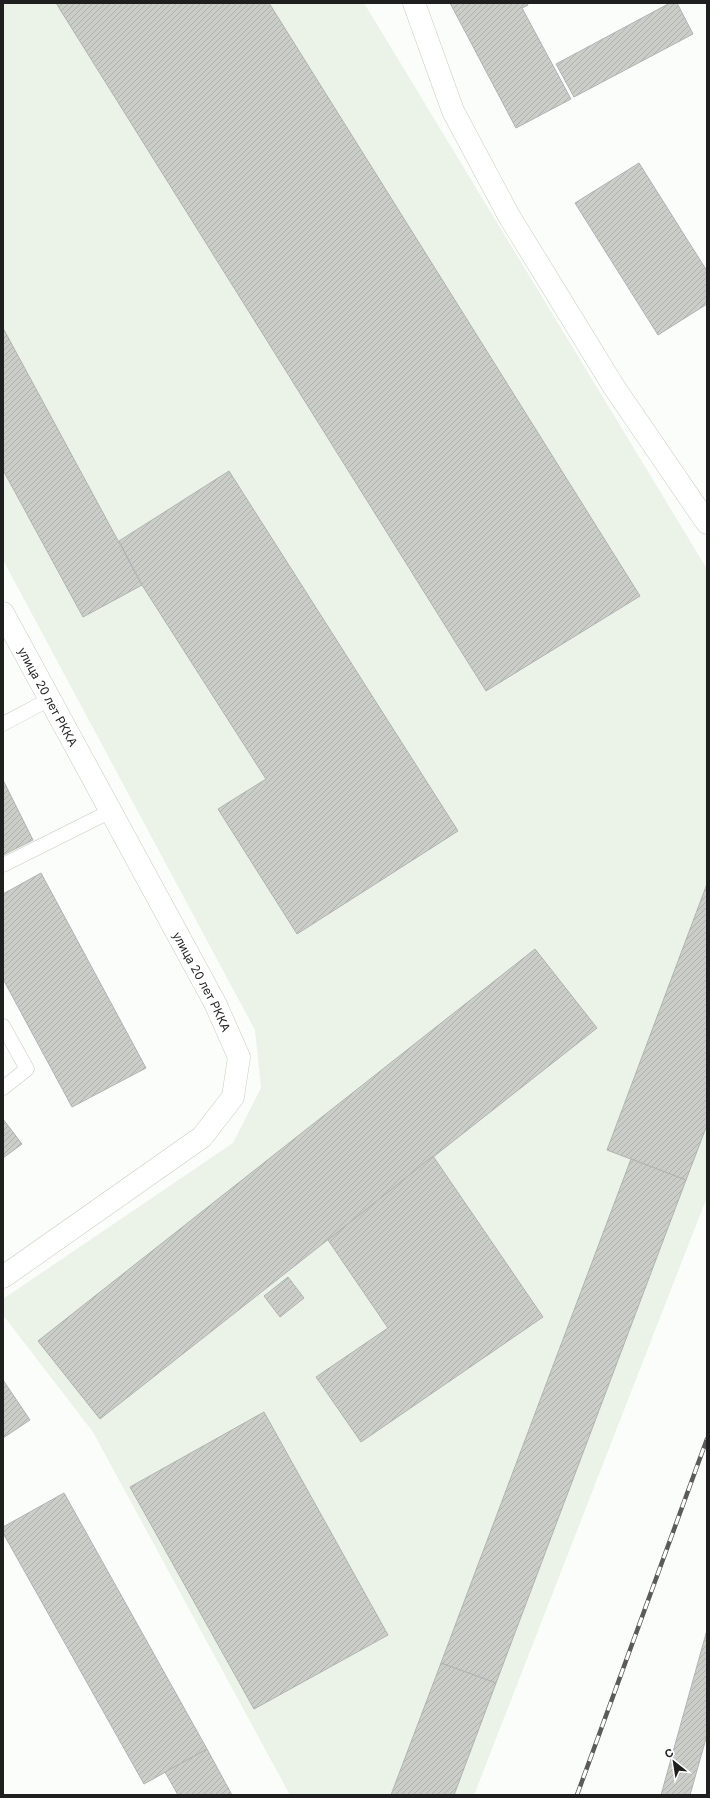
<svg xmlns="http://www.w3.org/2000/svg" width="710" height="1798" viewBox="0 0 710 1798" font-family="Inter,sans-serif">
  <defs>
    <pattern id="building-hatch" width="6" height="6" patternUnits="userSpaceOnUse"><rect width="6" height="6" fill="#cbcdc9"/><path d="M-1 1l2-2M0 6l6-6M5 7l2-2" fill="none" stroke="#aeb0ac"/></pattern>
  </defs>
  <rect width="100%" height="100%" fill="#fafdf9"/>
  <polygon fill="#ebf2e8" points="3,3 364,3 707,569 707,1197 474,1795 290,1795 93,1432 3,1315 3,1299 233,1143 261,1088 255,1030 3,560"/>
  <g fill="url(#building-hatch)" stroke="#b0b3af">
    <polygon points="56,3 269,3 640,596 486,691"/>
    <polygon points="450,3 527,3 528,5 522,8 571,99 516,128"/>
    <polygon points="670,3 677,3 693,34 574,97 556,64"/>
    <polygon points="639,163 707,271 707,304 658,335 575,203"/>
    <polygon points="3,328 142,585 83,617 3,470"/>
    <polygon points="229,471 458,831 297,934 218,809 266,779 142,585 119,541"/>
    <polygon points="3,780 33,840 3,855"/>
    <polygon points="41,873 146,1068 72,1107 3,979 3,894"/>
    <polygon points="707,884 707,1125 686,1180 607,1150"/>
    <polygon points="535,949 597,1028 100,1419 38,1341"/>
    <polygon points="3,1119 22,1144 3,1158"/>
    <polygon points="433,1156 543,1317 361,1442 316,1377 388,1328 328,1240"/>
    <polygon points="631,1159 686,1180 496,1683 441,1663"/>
    <polygon points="288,1277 304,1298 280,1317 264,1296"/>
    <polygon points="3,1380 30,1420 3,1438"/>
    <polygon points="264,1412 388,1635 254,1709 130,1487"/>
    <polygon points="64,1493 207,1749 144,1784 3,1533 3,1527"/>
    <polygon points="707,1630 707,1735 690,1795 661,1795"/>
    <polygon points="441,1663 496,1683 454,1795 391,1795"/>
    <polygon points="207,1749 232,1795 178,1795 165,1772"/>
  </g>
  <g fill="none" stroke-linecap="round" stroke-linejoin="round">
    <g stroke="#c8cbc7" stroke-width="15">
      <g id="service">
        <polyline points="3,724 50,699"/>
        <polyline points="3,865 111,811"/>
        <polyline points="3,1026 27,1069 3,1088"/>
      </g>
    </g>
    <g stroke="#c8cbc7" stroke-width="23">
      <polyline id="minor" points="414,3 453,111 509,216 614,387 707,523"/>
    </g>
    <g stroke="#c8cbc7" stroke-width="23">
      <g id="secondary">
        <path id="s1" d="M3,613L215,1003L239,1057L233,1097L202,1137L3,1277"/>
      </g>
    </g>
    <use href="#service" stroke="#fff" stroke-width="14"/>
    <use href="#minor" stroke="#fff" stroke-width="22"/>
    <use href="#secondary" stroke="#fff" stroke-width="22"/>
    <g stroke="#5b5c5a" stroke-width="4.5">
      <polyline id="rail" points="577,1795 707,1439"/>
    </g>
    <use href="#rail" stroke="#fff" stroke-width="3" stroke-dasharray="9" stroke-linecap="butt"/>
  </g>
  <g text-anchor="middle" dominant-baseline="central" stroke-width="3.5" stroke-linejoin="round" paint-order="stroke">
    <g font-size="12" fill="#1e1f1e" stroke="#fff">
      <text stroke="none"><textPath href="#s1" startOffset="95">улица 20 лет РККА</textPath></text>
      <text stroke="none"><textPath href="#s1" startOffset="419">улица 20 лет РККА</textPath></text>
    </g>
  </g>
  <rect width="710" height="1798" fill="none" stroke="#1e1f1e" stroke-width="8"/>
  <g transform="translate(674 1762) rotate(330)" stroke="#ffffff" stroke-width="3" paint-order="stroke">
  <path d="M0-3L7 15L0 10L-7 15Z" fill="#1e1f1e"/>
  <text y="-6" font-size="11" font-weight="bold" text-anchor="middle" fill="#1e1f1e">С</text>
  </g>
</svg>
